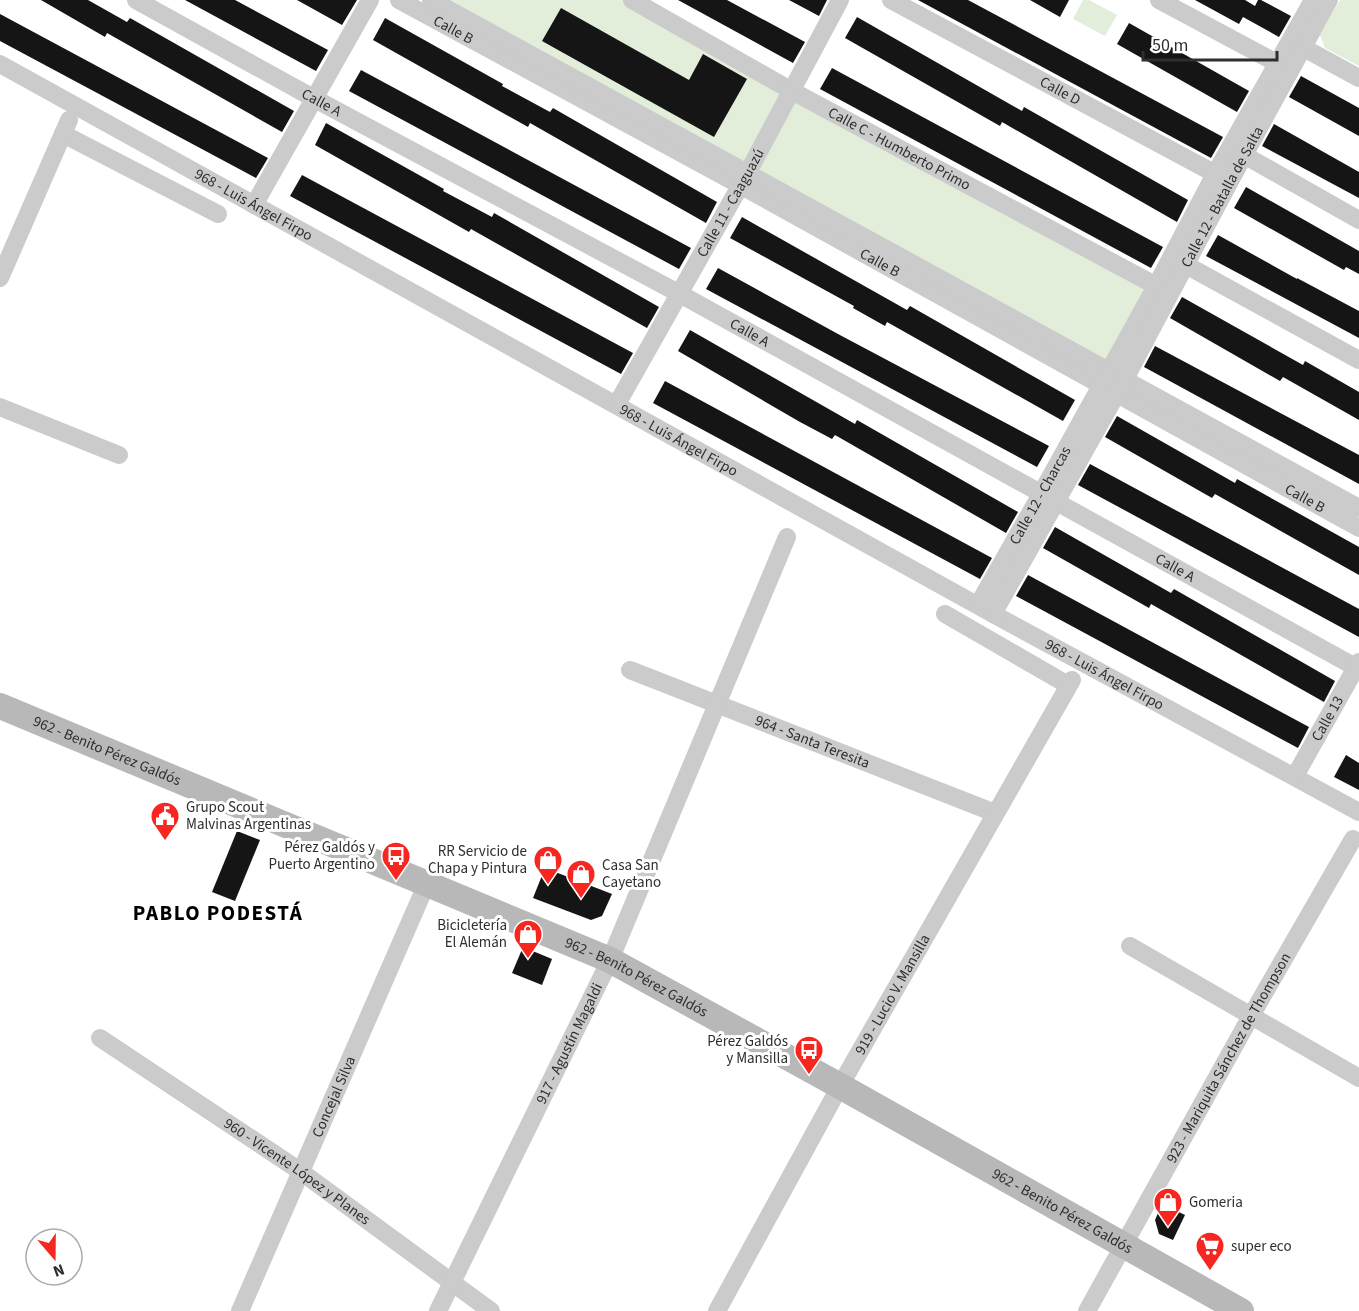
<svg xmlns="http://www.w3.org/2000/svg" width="1359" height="1311" viewBox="0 0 1359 1311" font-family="'Source Sans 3',sans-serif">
  <rect width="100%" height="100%" fill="#fff"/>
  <g fill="#e2edda">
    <polygon points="431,0 632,0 1156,286 1109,371"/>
    <polygon points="1083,0 1089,0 1117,15 1105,36 1073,19"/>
    <polygon points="1340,0 1359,0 1359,66 1325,48 1320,35"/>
  </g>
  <g fill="#151515">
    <polygon points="41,0 88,0 127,22 130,18 294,111 282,132 107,33 105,37"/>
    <polygon points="185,0 235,0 328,50 316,71"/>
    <polygon points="297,0 357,0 342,25"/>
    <polygon points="678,0 727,0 805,42 793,63"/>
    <polygon points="789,0 827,0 819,16"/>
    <polygon points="918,0 968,0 1223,137 1211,158"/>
    <polygon points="1030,0 1069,0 1060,17"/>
    <polygon points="1195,0 1245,0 1255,6 1258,0 1261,0 1291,16 1279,37 1243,17 1239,24"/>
    <polygon points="561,8 689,80 703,54 747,79 714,137 542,41"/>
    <polygon points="0,14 268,158 256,178 0,41"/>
    <polygon points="857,17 1022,111 1024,107 1188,200 1177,222 1002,122 1000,126 845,38"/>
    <polygon points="385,18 503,84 502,86 550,112 553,108 717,202 706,223 530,123 528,127 373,40"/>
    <polygon points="1129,23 1249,91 1237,112 1117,44"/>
    <polygon points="832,68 1163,247 1151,268 820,89"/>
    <polygon points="361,70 691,248 679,269 349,91"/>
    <polygon points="1301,76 1359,108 1359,136 1289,97"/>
    <polygon points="326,123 444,189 443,191 492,217 494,213 659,307 647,328 471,229 469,232 315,145"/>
    <polygon points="1274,124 1359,172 1359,198 1262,146"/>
    <polygon points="302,175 633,353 621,374 290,196"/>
    <polygon points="1246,187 1359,251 1359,274 1346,267 1344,270 1234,208"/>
    <polygon points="742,217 907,310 910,306 1075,400 1063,421 887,322 885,326 853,308 854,306 730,238"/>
    <polygon points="1218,235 1297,279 1297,278 1359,311 1359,338 1206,256"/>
    <polygon points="718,268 838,334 1049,446 1037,467 706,289"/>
    <polygon points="1182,297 1303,365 1305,361 1359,392 1359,420 1283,377 1280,381 1170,318"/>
    <polygon points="690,330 855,424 857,420 1018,512 1006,533 835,435 832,439 800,422 678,351"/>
    <polygon points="1155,346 1359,455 1359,484 1144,367"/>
    <polygon points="665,381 992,558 980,579 653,403"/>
    <polygon points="1117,416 1235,483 1237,479 1359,547 1359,575 1215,494 1212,498 1105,437"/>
    <polygon points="1090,464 1359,609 1359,637 1078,485"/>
    <polygon points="1055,527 1171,593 1174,589 1335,681 1324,702 1151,604 1149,608 1043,548"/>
    <polygon points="1028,575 1309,727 1298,748 1016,596"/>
    <polygon points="1346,755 1359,763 1359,790 1334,777"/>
    <polygon points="237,831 260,840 235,901 212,892"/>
    <polygon points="545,868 612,894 602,916 591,920 533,898"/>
    <polygon points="523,947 552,959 542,985 512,973"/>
    <polygon points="1162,1204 1185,1215 1173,1240 1159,1234 1155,1220"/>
  </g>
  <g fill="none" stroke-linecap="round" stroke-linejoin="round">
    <g stroke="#cbcbcb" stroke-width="18">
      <path id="s1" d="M136,0L315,99L680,294L1359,669"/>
      <path id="s2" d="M399,0L740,185L1359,528"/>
      <polyline points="431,0 1359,508"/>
      <path id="s3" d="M632,0L792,91L1166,291"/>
      <path id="s4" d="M891,0L1225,179"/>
      <polyline points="1159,0 1286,68"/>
      <polyline points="1302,47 1359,78"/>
      <path id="s5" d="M0,64L993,614L1359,812"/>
      <polyline points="63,134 218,214"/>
      <polyline points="1244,155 1359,220"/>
      <polyline points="254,205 370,0"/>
      <polyline points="1186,265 1359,360"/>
      <polyline points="0,278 69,120"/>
      <path id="s6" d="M617,404L748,172L840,0"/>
      <polyline points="0,407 119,455"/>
      <path id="s7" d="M978,605L1041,494L1156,286L1215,174L1313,0"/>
      <polyline points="945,614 1068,685"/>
      <path id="s8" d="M993,614L1125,379L1230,181L1329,0"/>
      <path id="s9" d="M630,670L995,813"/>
      <path id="s10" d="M1295,776L1359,662"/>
      <polyline points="1130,946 1359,1078"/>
      <path id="s11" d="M100,1038L300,1171L491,1311"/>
      <path id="s12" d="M240,1311L427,883"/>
      <path id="s13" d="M438,1311L610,960L787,537"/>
      <path id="s14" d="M717,1311L840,1086L1072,680"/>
      <path id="s15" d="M1087,1311L1251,1016L1353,839"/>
    </g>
    <path stroke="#b8b8b8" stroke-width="26" id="s16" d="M0,706L610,960L840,1086L1241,1311"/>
  </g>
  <defs>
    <g id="civic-pin" transform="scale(1.5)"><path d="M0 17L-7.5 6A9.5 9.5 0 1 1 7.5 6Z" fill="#f52720" stroke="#fff"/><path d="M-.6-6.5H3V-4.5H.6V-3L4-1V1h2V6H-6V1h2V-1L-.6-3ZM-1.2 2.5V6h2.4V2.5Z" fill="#fff"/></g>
    <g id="bus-pin" transform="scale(1.5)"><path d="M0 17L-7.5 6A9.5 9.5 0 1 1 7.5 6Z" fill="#f52720" stroke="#fff"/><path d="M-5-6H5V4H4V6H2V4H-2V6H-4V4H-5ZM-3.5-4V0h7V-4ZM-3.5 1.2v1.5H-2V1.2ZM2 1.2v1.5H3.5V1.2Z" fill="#fff"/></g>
    <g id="shop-pin" transform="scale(1.5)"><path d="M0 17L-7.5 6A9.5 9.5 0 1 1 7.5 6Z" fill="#f52720" stroke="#fff"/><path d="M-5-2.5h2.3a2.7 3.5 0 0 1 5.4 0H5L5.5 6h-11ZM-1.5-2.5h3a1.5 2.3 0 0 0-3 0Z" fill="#fff"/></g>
    <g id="supermarket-pin" transform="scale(1.5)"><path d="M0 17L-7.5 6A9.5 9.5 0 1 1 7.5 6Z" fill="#f52720" stroke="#fff"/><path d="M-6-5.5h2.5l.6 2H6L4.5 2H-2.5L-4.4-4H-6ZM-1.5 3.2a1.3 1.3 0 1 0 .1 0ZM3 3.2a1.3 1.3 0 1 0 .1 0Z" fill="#fff"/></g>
  </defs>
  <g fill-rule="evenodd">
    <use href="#civic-pin" x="165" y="816"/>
    <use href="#bus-pin" x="396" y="856"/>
    <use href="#shop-pin" x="548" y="860"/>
    <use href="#shop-pin" x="581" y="874"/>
    <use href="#shop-pin" x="528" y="934"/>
    <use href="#bus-pin" x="809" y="1050"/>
    <use href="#shop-pin" x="1168" y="1202"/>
    <use href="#supermarket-pin" x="1210" y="1246"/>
  </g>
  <g text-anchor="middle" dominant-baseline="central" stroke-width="6" stroke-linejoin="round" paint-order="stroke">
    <g font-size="15" fill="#2e2e2e" stroke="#fff">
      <text stroke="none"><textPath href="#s2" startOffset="62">Calle B</textPath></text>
      <text stroke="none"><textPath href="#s4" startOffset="192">Calle D</textPath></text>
      <text stroke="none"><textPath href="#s1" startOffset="212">Calle A</textPath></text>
      <text stroke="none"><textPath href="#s3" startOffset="306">Calle C - Humberto Primo</textPath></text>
      <text stroke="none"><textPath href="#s8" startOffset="476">Calle 12 - Batalla de Salta</textPath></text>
      <text stroke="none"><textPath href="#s6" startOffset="231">Calle 11 - Caaguazú</textPath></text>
      <text stroke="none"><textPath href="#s5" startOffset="290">968 - Luis Ángel Firpo</textPath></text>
      <text stroke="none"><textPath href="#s2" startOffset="548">Calle B</textPath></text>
      <text stroke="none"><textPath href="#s1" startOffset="698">Calle A</textPath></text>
      <text stroke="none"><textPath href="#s5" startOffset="776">968 - Luis Ángel Firpo</textPath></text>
      <text stroke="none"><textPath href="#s7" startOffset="126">Calle 12 - Charcas</textPath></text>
      <text stroke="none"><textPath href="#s2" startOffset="1034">Calle B</textPath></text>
      <text stroke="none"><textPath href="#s1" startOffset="1184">Calle A</textPath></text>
      <text stroke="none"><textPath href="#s5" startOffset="1262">968 - Luis Ángel Firpo</textPath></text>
      <text stroke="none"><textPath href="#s10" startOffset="66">Calle 13</textPath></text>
      <text stroke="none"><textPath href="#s9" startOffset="196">964 - Santa Teresita</textPath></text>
      <text stroke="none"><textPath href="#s16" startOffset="116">962 - Benito Pérez Galdós</textPath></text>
      <text stroke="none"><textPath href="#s16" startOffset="692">962 - Benito Pérez Galdós</textPath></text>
      <text stroke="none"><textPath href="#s14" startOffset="362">919 - Lucio V. Mansilla</textPath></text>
      <text stroke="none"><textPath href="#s13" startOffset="298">917 - Agustín Magaldi</textPath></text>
      <text stroke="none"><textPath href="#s15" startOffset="290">923 - Mariquita Sánchez de Thompson</textPath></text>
      <text stroke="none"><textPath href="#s12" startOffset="234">Concejal Silva</textPath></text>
      <text stroke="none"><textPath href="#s11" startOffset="238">960 - Vicente López y Planes</textPath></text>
      <text stroke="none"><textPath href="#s16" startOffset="1178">962 - Benito Pérez Galdós</textPath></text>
    </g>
    <g font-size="15" fill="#2e2e2e" stroke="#fff" text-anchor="start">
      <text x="186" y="807">Grupo Scout<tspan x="186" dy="17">Malvinas Argentinas</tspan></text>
      <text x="375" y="847" text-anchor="end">Pérez Galdós y<tspan x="375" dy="17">Puerto Argentino</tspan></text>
      <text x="527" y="851" text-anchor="end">RR Servicio de<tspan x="527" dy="17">Chapa y Pintura</tspan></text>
      <text x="602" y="865">Casa San<tspan x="602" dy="17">Cayetano</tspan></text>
      <text x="507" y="925" text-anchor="end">Bicicletería<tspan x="507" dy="17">El Alemán</tspan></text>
      <text x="788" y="1041" text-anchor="end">Pérez Galdós<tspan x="788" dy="17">y Mansilla</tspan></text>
      <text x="1189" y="1202">Gomeria</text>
      <text x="1231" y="1246">super eco</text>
    </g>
    <g font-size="21" font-weight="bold" letter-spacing="1.5" fill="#000" stroke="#fff">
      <text x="218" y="913">PABLO PODESTÁ</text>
    </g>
  </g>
  <g transform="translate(54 1257) rotate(160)"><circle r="28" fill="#ffffff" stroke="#ababab" stroke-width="1.5"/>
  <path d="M0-4.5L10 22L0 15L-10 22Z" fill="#f52720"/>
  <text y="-9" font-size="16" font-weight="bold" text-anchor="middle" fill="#2e2e2e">N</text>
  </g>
  <path d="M1143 51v9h134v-9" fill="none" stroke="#2e2e2e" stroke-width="3"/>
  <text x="1152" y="51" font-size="18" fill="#2e2e2e" stroke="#ffffff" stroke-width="4.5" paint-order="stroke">50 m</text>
</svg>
